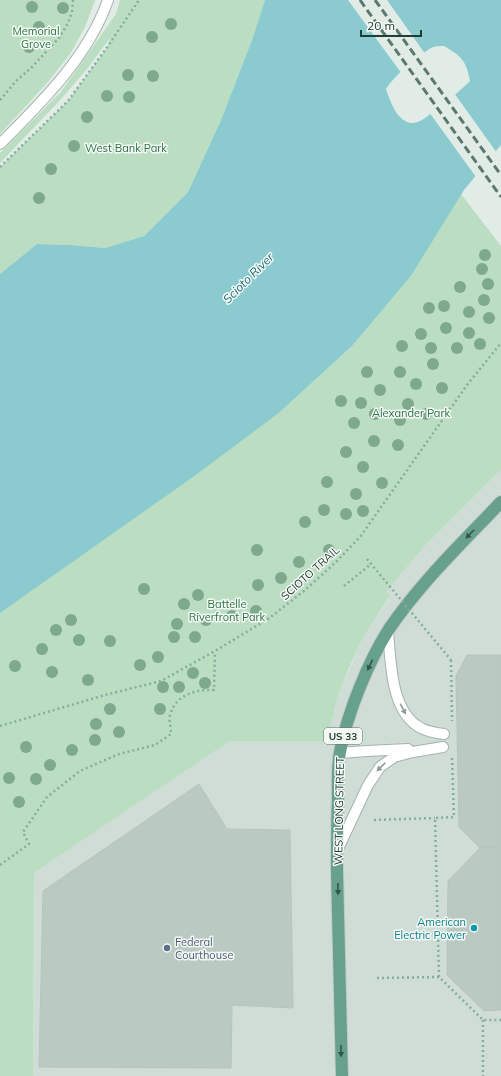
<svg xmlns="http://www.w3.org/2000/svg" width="501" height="1076" viewBox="0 0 501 1076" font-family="Mulish,sans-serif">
  <rect width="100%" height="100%" fill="#e2ece7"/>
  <polygon fill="#d0dcd6" points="501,470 501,1076 33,1076 34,873 230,741 327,741 338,696 362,640 390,596 386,592 422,549"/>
  <g fill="#bbddc2">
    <polygon points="0,0 95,0 85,27 70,54 47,83 0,134"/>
    <polygon points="120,0 265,0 252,40 221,120 188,192 144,236 105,248 70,245 37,244 0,274 0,167 68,101 108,46 110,38 87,69 62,98 0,163 0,153 61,92 116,14"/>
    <polygon points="461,194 501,246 501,470 422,549 386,592 390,595 362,640 349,668 338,696 327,741 230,741 34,873 33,1076 0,1076 0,612 280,412 352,346 411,276"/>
  </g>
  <path fill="#8bcbd0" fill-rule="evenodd" d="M265,0H501V145L464,190L411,276L352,346L280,412L193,477L0,613V274L37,244L70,245L105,248L144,236L188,192L221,120L252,40ZM444,46C461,56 466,60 470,81C460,91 449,100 437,109C432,112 427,117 422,120C401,132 391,104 386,89C395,75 417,57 431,48C435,46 440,46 444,46Z"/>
  <g fill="#e2ece7">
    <polygon points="348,0 387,0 426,55 402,74"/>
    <polygon points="454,93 497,153 476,177 429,112"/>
  </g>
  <g fill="#bacac2" stroke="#b5c5bd">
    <polygon points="467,655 501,655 501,848 480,848 459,827 456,676"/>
    <polygon points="199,784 227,829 290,830 293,1008 232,1005 231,1068 39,1067 43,891"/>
    <polygon points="480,848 501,848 501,1010 484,1011 447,975 448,881"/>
  </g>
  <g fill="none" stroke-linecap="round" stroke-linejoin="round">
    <g stroke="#a5b4ad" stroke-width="12">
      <g id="lane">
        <path d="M0,144C42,102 88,57 108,0"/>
        <path d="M388,631C391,661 390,712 421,728C428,732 436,733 444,734"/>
        <polyline points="340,753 367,751 408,749"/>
        <polyline points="338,849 368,785 380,767 394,757 413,752 443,747"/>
      </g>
    </g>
    <g stroke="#c1c9c6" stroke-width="14">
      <path id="primary" d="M342,1076C340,1008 339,940 337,871C337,847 337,823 338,799C338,783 337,767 340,752C347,714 368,662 389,629C421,582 462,543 501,502"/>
    </g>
    <g stroke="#83af9d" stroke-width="2.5" stroke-dasharray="2 3" stroke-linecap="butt">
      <polyline points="0,100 16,81 31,68 59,38 68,23 72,12 73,0"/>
      <polyline points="0,167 68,101 108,46 139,0"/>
      <polyline points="344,586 371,564"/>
      <polyline points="451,660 452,721"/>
      <polyline points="0,726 105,695 161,681 215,651 268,619 304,591 336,562 360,537 467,385 501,343"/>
      <polyline points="452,758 454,817 435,818 439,977 483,1020 501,1020"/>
      <polyline points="374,820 435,818"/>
      <path d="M0,865L29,844L23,832L47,797L80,771L119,754L155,745L171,734C171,728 169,721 170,715C175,695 196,689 214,690L215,652"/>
      <polyline points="377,978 439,977"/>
      <polyline points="483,1020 483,1076"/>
    </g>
    <use href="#lane" stroke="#fff" stroke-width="10"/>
    <use href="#primary" stroke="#67a08d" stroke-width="12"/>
    <g stroke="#5d786e" stroke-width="3" stroke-dasharray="8 4" stroke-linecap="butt">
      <polyline points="360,0 501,197"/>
      <polyline points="375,0 501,175"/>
    </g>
    <polyline stroke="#83af9d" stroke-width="2.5" stroke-dasharray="2 3" stroke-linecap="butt" points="367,559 451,660"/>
  </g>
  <g fill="#7ea98c">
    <circle cx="32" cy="7" r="6"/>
    <circle cx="63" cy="8" r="6"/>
    <circle cx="171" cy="24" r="6"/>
    <circle cx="39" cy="27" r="6"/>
    <circle cx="152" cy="37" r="6"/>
    <circle cx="29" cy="47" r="6"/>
    <circle cx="128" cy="75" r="6"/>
    <circle cx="153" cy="76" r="6"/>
    <circle cx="107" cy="96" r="6"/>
    <circle cx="129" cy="97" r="6"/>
    <circle cx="87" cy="117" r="6"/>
    <circle cx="74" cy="146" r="6"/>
    <circle cx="51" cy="169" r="6"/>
    <circle cx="39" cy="198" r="6"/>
    <circle cx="485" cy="255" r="6"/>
    <circle cx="482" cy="269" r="6"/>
    <circle cx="488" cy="284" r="6"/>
    <circle cx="460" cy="287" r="6"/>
    <circle cx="484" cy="300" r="6"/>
    <circle cx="444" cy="306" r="6"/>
    <circle cx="429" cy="308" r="6"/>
    <circle cx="469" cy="312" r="6"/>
    <circle cx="489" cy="318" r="6"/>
    <circle cx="446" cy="328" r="6"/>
    <circle cx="469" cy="333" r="6"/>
    <circle cx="421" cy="334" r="6"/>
    <circle cx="480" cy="344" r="6"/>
    <circle cx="402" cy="346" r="6"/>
    <circle cx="431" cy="348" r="6"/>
    <circle cx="457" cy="348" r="6"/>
    <circle cx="433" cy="364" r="6"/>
    <circle cx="367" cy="372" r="6"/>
    <circle cx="400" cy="372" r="6"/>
    <circle cx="416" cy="384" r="6"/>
    <circle cx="442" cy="388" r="6"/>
    <circle cx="380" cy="390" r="6"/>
    <circle cx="341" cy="401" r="6"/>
    <circle cx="361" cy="403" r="6"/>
    <circle cx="408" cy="404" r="6"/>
    <circle cx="375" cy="414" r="6"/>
    <circle cx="426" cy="414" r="6"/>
    <circle cx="400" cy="420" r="6"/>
    <circle cx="354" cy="423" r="6"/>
    <circle cx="374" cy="441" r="6"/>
    <circle cx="398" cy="445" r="6"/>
    <circle cx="346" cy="452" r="6"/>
    <circle cx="363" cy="467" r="6"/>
    <circle cx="327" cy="482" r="6"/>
    <circle cx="382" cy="483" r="6"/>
    <circle cx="356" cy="494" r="6"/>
    <circle cx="324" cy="510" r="6"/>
    <circle cx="363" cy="511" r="6"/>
    <circle cx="346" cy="514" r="6"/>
    <circle cx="305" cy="522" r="6"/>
    <circle cx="257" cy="550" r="6"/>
    <circle cx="329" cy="550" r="6"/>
    <circle cx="299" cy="562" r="6"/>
    <circle cx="281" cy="578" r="6"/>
    <circle cx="258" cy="585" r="6"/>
    <circle cx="144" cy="589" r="6"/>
    <circle cx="198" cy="595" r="6"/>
    <circle cx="184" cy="604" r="6"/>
    <circle cx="256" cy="611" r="6"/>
    <circle cx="232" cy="616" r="6"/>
    <circle cx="71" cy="620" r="6"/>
    <circle cx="206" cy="620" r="6"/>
    <circle cx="177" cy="624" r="6"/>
    <circle cx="56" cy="630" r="6"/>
    <circle cx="174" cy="637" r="6"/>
    <circle cx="195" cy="637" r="6"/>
    <circle cx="79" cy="640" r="6"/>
    <circle cx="110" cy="641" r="6"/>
    <circle cx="42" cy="649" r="6"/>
    <circle cx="158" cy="657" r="6"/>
    <circle cx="140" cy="665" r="6"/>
    <circle cx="15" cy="666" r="6"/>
    <circle cx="52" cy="672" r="6"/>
    <circle cx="193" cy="673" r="6"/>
    <circle cx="88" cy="680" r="6"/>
    <circle cx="205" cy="683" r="6"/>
    <circle cx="163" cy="687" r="6"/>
    <circle cx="179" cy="687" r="6"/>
    <circle cx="110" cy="709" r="6"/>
    <circle cx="160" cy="709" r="6"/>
    <circle cx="96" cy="724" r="6"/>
    <circle cx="119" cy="732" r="6"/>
    <circle cx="95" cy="740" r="6"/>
    <circle cx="26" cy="747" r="6"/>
    <circle cx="72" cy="750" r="6"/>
    <circle cx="50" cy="765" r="6"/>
    <circle cx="9" cy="778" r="6"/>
    <circle cx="36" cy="779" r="6"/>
    <circle cx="19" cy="802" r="6"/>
  </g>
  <defs><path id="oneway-solid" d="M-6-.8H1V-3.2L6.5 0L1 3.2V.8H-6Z"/></defs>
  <g fill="#33564a">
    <use href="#oneway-solid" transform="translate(470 534) rotate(134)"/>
    <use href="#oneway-solid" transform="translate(370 665) rotate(115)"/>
    <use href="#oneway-solid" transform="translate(338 889) rotate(89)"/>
    <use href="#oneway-solid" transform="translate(341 1051) rotate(89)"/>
  </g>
  <g fill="#909e99">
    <use href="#oneway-solid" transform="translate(403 709) rotate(63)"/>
    <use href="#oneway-solid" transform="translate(381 767) rotate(136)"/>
  </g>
  <circle fill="#0f9aa8" stroke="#f3f8f5" stroke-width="1.5" cx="474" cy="928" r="4"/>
  <circle fill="#5c6f8a" stroke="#f3f8f5" stroke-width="1.5" cx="167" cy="948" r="4"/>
  <g text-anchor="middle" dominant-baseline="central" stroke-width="3" stroke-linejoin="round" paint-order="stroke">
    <rect fill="#f3f8f5" stroke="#61756d" stroke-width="1" x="324" y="728" width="38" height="16" rx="3"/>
    <g font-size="10" font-weight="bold" fill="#223d33">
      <text x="343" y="736">US 33</text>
    </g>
    <g font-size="11" fill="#2d7342" stroke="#f3f8f5">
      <text x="36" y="31">Memorial<tspan x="36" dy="13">Grove</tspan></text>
      <text x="126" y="148">West Bank Park</text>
      <text x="411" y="413">Alexander Park</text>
      <text x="227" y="604">Battelle<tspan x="227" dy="13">Riverfront Park</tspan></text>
    </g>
    <g font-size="11" fill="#223d33" stroke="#f3f8f5">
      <text transform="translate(310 573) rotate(-42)">SCIOTO TRAIL</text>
      <text transform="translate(339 811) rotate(-89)">WEST LONG STREET</text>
    </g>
    <g font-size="11" fill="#0d838f" stroke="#f3f8f5" text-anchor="end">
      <text x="466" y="922">American<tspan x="466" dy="13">Electric Power</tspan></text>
    </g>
    <g font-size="11" fill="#4e5e75" stroke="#f3f8f5" text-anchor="start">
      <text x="175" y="942">Federal<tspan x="175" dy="13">Courthouse</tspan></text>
    </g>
    <g font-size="12" font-style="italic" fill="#1e7077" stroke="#f3f8f5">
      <text transform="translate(248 278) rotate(-45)">Scioto River</text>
    </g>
  </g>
  <path d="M361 30v6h60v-6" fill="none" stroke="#223d33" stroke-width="2"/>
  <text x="367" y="30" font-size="12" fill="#223d33" stroke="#f3f8f5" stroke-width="3" paint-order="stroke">20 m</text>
</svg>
